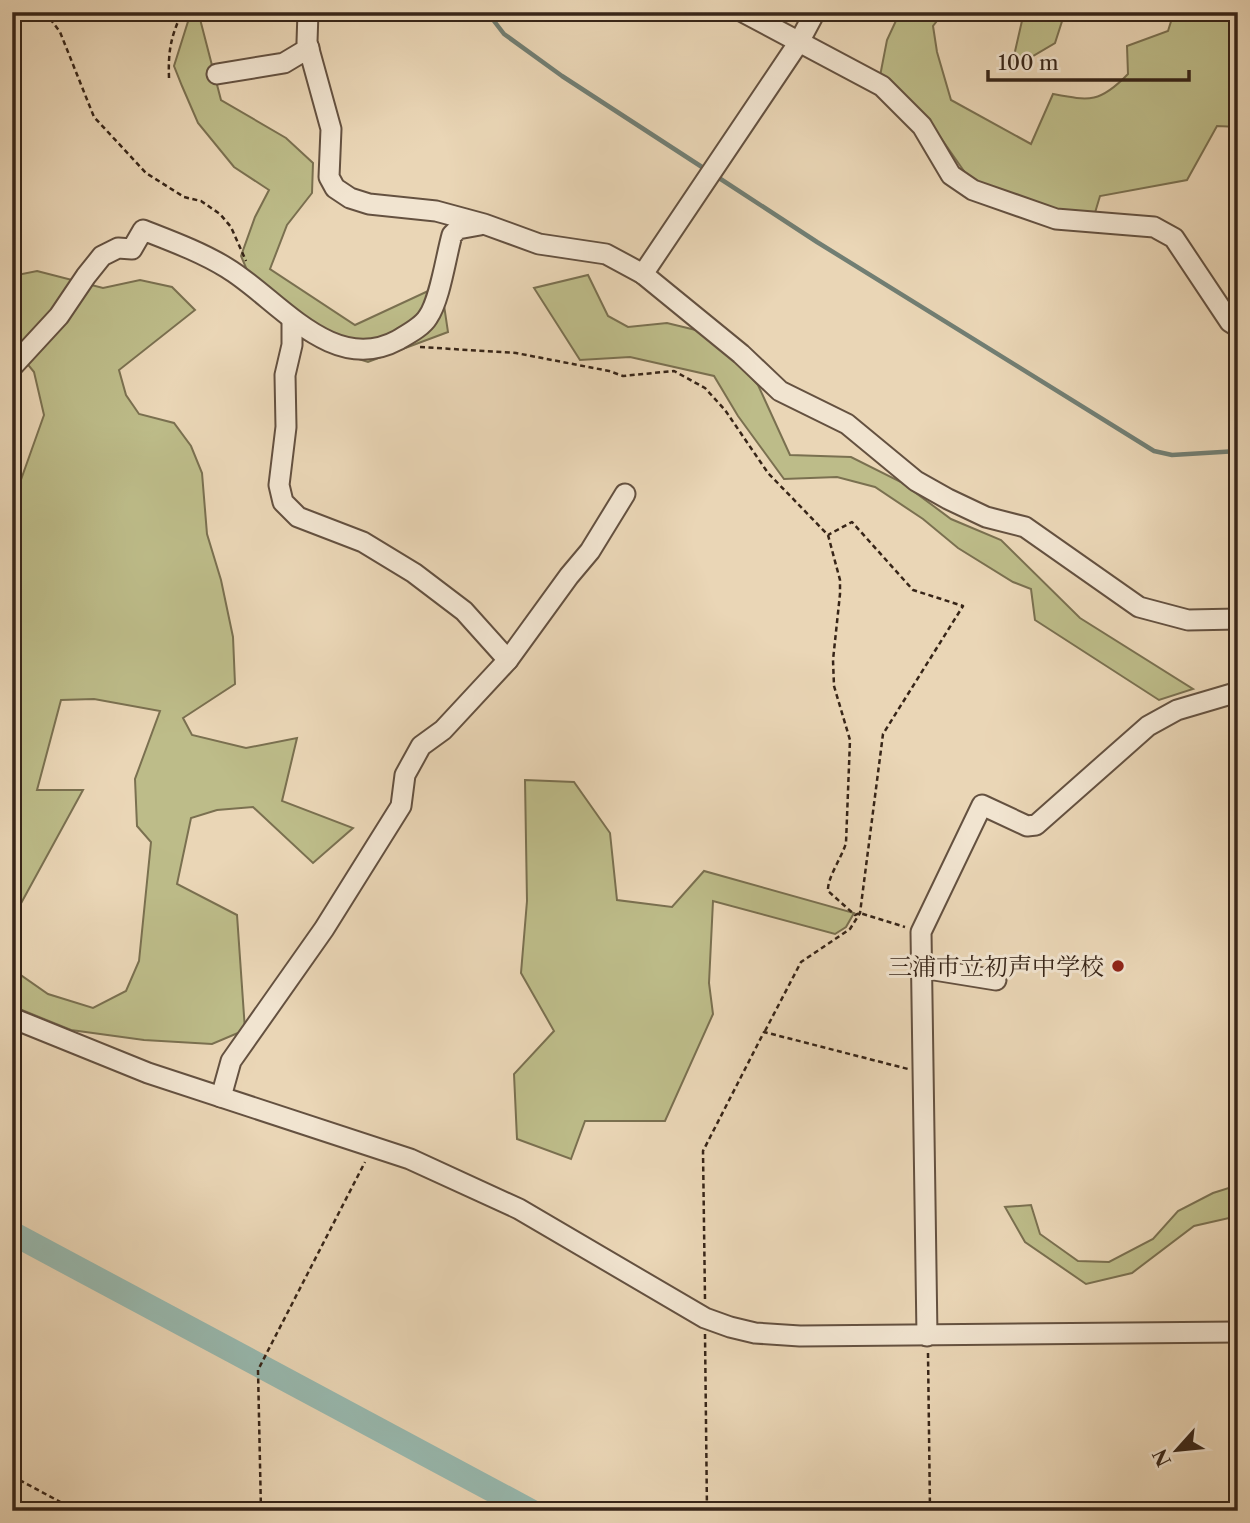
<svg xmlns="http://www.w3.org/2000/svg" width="1250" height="1523" viewBox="0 0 1250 1523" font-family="'Libre Caslon Text','Noto Serif JP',serif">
  <rect width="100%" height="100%" fill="#ead6b6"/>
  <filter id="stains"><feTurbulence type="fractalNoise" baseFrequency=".00286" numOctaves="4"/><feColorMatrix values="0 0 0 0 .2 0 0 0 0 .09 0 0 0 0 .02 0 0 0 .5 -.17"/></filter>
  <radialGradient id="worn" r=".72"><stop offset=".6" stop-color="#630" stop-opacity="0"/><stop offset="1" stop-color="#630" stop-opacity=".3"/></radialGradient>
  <g fill="#bdbc89" stroke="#7a7050" stroke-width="2">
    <polygon points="191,12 201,12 200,19 221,100 286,138 313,163 312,193 287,225 270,269 355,325 441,285 448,332 368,362 333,351 292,335 252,282 241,256 255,217 269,190 234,167 198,123 182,86 174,66"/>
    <path d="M900,12H944L933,26L937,52L951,100L1031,144L1053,94C1090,101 1100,103 1128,74L1127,46L1168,31L1174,12H1238V127L1217,126L1187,180L1100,196L1094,216L1031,205L973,184L924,114L880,76L887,40Z"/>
    <polygon points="1024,12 1065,12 1055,43 1011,69"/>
    <polygon points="37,271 103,288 140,280 172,287 195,310 119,370 126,395 139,414 174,423 191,446 202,473 207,534 221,580 233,637 235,684 183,718 192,735 246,748 297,738 282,801 353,828 313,863 253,807 217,810 191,818 177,884 237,915 245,1030 212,1044 144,1040 71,1030 12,1006 12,969 48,994 93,1008 126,991 139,961 151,842 137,826 135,779 160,711 94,699 61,700 37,790 83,790 19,907 12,892 12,505 44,415 34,372 12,345 12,276"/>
    <polygon points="588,275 608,316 628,327 667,323 712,334 758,385 790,455 851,457 901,482 951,519 1001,540 1080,618 1193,689 1159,700 1035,620 1031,589 1013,582 958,548 923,519 875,487 837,477 784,479 738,416 714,376 630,357 580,360 534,288"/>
    <polygon points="525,780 574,782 610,833 617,900 672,907 704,871 854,913 846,927 835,934 713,901 709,983 713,1014 665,1121 585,1121 571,1159 517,1139 514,1074 554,1031 521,973 527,901"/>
    <polygon points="1238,1185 1238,1216 1194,1226 1132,1273 1086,1284 1025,1242 1005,1207 1031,1205 1040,1234 1078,1261 1109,1262 1153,1239 1178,1211 1213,1193"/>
  </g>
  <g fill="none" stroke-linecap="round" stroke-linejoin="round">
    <g stroke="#717e73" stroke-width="4.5">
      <polyline points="491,12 494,21 504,34 562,76 705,169"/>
      <polyline points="716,176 817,242 1154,451 1172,455 1238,451"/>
    </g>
    <polyline stroke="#98b9af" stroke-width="24" points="12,1233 531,1511"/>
    <g stroke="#645140" stroke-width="23">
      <g id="minor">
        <polyline points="308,12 307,42 331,129 329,177 335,188 350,198 369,204 436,211 484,224 539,244 606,254 643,274 741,354 780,391 847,424 916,481 948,499 986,517 1025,527 1139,607 1188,620 1238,619"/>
        <polyline points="743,12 882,86 922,126 951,175 973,190 1056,219 1154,227 1174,238 1230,322 1238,327"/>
        <polyline points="217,74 284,63 309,48"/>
        <polyline points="643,274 799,42 815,12"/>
        <polyline points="292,319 292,345 285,375 286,427 279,485 283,502 298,517 363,542 414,573 464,611 508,660"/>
        <path d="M12,367L59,316L86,276L102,256L118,248L132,249L143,230C171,241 201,252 227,268C277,298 332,376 398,340C408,334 422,327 428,317C440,300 446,256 452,235L458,229L480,225"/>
        <polyline points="922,968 996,980"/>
        <polyline points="12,1018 148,1073 410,1159 519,1209 705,1318 730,1327 755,1333 800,1336 1238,1332"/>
        <polyline points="221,1097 231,1061 324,929 401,806 405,775 421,746 443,730 508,660 569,576 590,551 625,494"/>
        <polyline points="927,1336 921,932 982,805 1027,826 1036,825 1148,726 1177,710 1238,692"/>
      </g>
    </g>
    <g stroke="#372518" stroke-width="2.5" stroke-dasharray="5 3.5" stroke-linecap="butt">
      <polyline points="45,12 60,32 94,117 146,173 184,197 201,201 220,214 231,227 246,261"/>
      <path d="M169,78C168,50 171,37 182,12"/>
      <path d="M420,347L516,353L609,371L623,376L674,371L705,388L725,410L768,473L828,535L840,580V594L833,660L834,686L850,740L846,843C842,857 827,878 828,891L855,915L860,913L905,927"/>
      <polyline points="765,1031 801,962 850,929 860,913 883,734 963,606 913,590 852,522 828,535"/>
      <polyline points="705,1299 703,1151 764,1032 908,1069"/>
      <polyline points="705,1334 707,1511"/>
      <polyline points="928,1353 930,1511"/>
      <polyline points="12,1476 77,1511"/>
      <polyline points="261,1511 258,1370 365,1162"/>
    </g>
    <use href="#minor" stroke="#f1e4d0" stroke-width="19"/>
  </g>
  <circle fill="#8f2418" stroke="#f1e4d0" stroke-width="2.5" cx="1118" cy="966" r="7"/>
  <g text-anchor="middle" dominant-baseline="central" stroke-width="6" stroke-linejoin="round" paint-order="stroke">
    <g font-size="24" fill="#372518" stroke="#f1e4d0" text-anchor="end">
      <text x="1104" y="966">三浦市立初声中学校</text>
    </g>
  </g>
  <rect width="1250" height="1523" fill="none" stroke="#ead6b6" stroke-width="42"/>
  <rect x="14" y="14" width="1222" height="1495" fill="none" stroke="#372518" stroke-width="3.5"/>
  <rect x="21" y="21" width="1208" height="1481" fill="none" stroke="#372518" stroke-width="2"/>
  <g transform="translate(1177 1450) rotate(243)" stroke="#f1e4d0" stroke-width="5" paint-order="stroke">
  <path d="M0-5L12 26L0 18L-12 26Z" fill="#372518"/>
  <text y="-10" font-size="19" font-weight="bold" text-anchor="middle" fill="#372518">N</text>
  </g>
  <path d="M988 70v10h201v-10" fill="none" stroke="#372518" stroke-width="3.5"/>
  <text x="998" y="70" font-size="21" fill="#372518" stroke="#f1e4d0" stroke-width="5" paint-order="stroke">100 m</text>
  <rect width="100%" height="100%" filter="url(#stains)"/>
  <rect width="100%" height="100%" fill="url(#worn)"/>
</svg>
